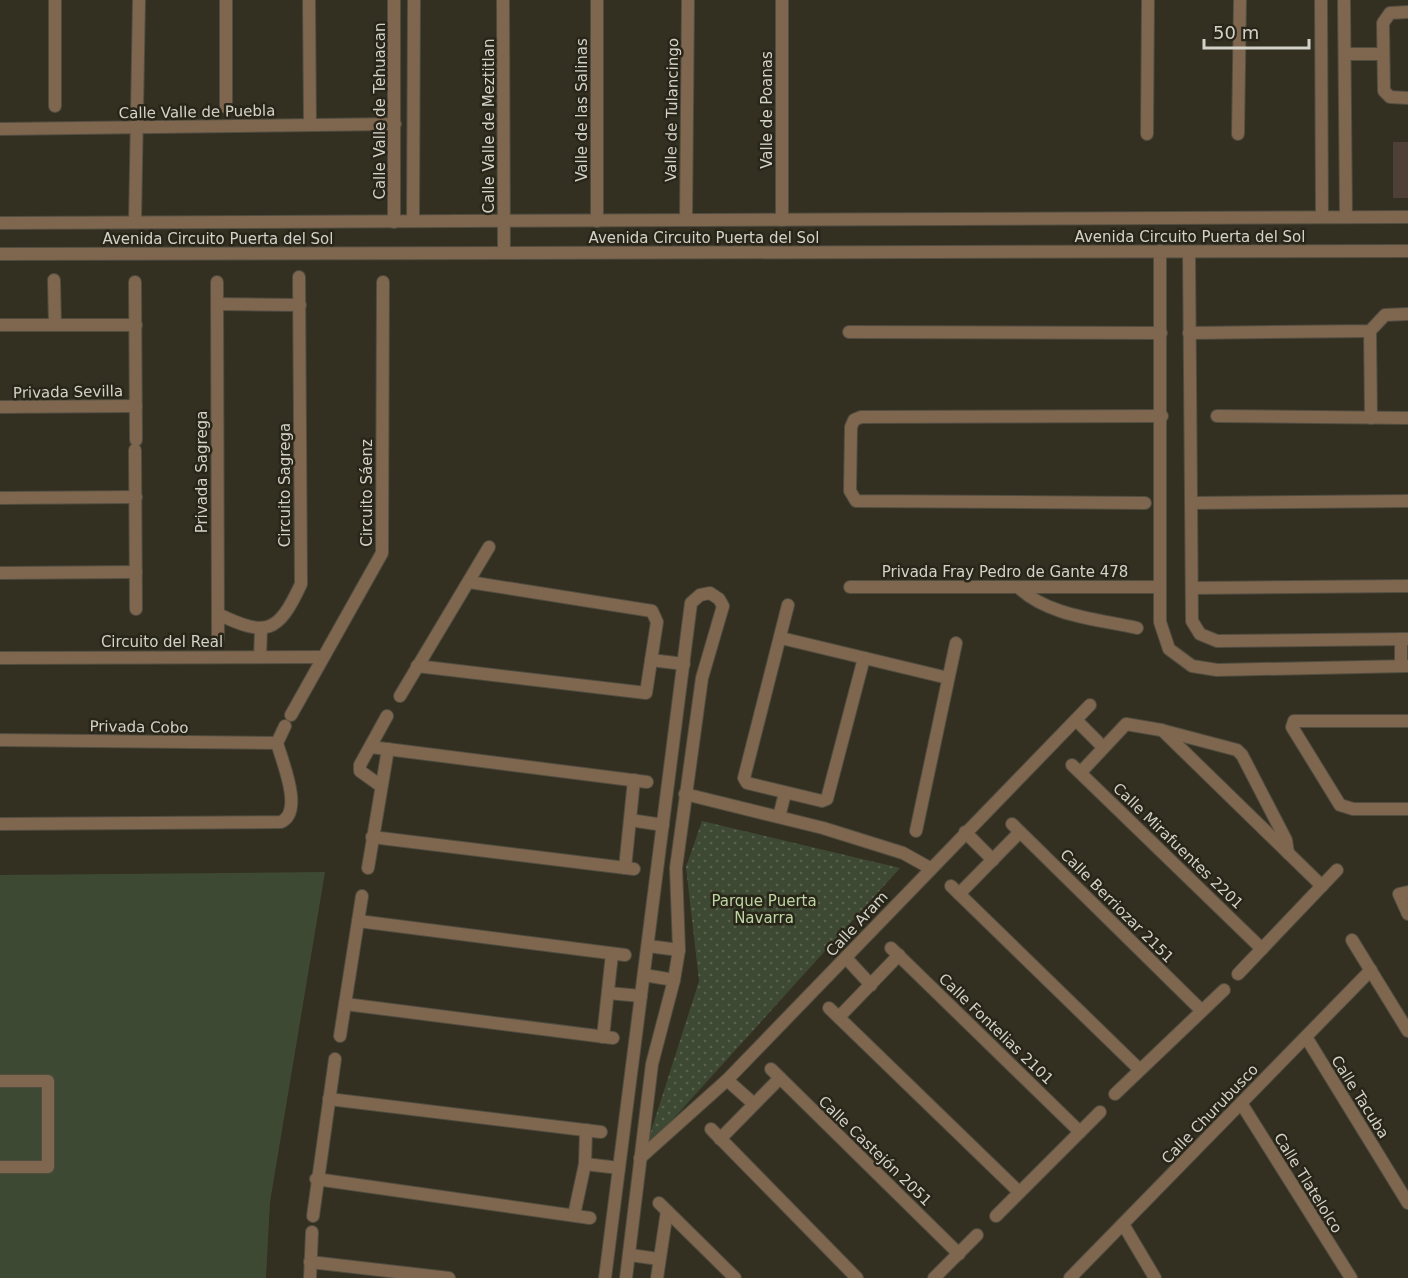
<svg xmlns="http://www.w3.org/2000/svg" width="1408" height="1278" viewBox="0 0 1408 1278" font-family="'DejaVu Sans',sans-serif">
  <defs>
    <pattern id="park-dots" width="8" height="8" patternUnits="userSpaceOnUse" patternTransform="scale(1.5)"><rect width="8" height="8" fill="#3e4933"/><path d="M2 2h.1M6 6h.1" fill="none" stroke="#59624f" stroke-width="1.8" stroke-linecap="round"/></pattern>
  </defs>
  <rect width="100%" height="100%" fill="#333022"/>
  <polygon fill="#3e4933" points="325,872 270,1202 266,1278 0,1278 0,875"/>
  <polygon fill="url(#park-dots)" points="702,821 900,868 645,1150 699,981 686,867"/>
  <rect fill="#4e4037" x="1393" y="142" width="15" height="56"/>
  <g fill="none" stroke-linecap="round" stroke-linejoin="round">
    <g stroke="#504d40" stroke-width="14">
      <g id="minor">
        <polyline points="55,0 55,106"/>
        <polyline points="309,0 310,125"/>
        <polyline points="503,0 504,253"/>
        <polyline points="597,0 597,221"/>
        <polyline points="782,0 782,220"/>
        <polyline points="1408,12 1390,13 1383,23 1384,91 1390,97 1408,98"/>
        <polyline points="1345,54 1383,54"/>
        <polyline points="226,107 226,0"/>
        <polyline points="0,129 395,124"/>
        <polyline points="1147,134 1148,0"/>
        <polyline points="1238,134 1240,0"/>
        <polyline points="686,220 688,0"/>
        <polyline points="135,222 139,0"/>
        <polyline points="1160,251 1160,622 1169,649 1192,666 1217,670 1408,666"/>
        <polyline points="1189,252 1192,621 1200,634 1217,641 1408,639"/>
        <polyline points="54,280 55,325"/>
        <polyline points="135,282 136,440"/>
        <polyline points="217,282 218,639"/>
        <polyline points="217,304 300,305"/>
        <polyline points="0,325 136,325"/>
        <polyline points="1370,331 1371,418"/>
        <polyline points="849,332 1161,333"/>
        <polyline points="1189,333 1370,331 1385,315 1408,314"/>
        <polyline points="0,407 136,406"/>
        <polyline points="1217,416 1408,418"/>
        <polyline points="135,450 136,609"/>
        <polyline points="0,498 136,497"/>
        <polyline points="1145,503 856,501 850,491 851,427 854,420 861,417 1162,416"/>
        <polyline points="1191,503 1408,501"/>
        <polyline points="0,573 136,572"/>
        <polyline points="850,587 1160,587"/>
        <path d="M1018,587C1048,616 1097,619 1137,628"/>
        <polyline points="1192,588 1408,586"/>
        <polyline points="788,605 744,778 747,783 822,801 827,799 864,658"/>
        <path d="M218,614C266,637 278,634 301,584L299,277"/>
        <polyline points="781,638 948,678"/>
        <polyline points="1401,639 1401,666"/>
        <polyline points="260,657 261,630"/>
        <polyline points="0,658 323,657"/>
        <polyline points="651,660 684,664"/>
        <polyline points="417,666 646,693 657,622 652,611 469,582"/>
        <polyline points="400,696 489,547"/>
        <polyline points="291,715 382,553 383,282"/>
        <polyline points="1076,720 1103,747"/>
        <polyline points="1408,721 1294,721 1292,727 1340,805 1353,809 1408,809"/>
        <polyline points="1162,730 1322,886"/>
        <polyline points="0,740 277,743"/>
        <polyline points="371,747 647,782"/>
        <polyline points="1072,765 1262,949"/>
        <polyline points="1081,772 1126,724 1161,730 1237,750 1242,755 1286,840 1288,853"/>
        <polyline points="381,786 360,771 360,765 387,716"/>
        <polyline points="685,794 823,828 903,853 930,868"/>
        <polyline points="779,817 785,793"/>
        <polyline points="630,820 663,825"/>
        <path d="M0,824L281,822C304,812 282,761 277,743L285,726"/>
        <polyline points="1012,824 1201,1010"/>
        <polyline points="916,831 956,643"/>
        <polyline points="965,832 993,860"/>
        <polyline points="372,837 634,869"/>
        <polyline points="368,868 388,749"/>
        <polyline points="625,868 634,780"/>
        <polyline points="951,886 1139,1069"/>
        <polyline points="1408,892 1399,894 1408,914"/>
        <polyline points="959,894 1020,832"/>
        <polyline points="358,921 625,955"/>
        <polyline points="1352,940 1408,1031"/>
        <polyline points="648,946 679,950"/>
        <polyline points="891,948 1080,1132"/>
        <polyline points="846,958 871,985"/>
        <polyline points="1238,974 1337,870"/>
        <polyline points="644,975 674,980"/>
        <polyline points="608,993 641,996"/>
        <polyline points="345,1004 613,1038"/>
        <polyline points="829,1008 1019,1192"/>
        <polyline points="839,1017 899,955"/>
        <polyline points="340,1036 362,896"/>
        <polyline points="603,1037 612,954"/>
        <polyline points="1306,1037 1408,1203"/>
        <polyline points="771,1069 959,1254"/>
        <polyline points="727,1080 754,1104"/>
        <polyline points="0,1081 48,1081 48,1167 0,1167"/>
        <polyline points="1115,1094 1224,990"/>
        <polyline points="329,1099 601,1132"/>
        <polyline points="1241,1103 1351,1278"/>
        <polyline points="711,1129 857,1278"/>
        <polyline points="720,1139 780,1078"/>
        <polyline points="640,1158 727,1080 1090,705"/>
        <polyline points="585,1164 619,1168"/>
        <polyline points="316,1179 590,1218"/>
        <polyline points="659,1203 735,1278"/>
        <polyline points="574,1215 585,1164 586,1130"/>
        <polyline points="313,1216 335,1059"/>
        <polyline points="996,1216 1100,1112"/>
        <polyline points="1123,1224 1155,1278"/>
        <polyline points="630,1255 659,1259"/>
        <polyline points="310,1262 449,1278"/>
        <polyline points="310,1278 312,1232"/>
        <polyline points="605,1278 691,603 700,595 710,593 719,599 723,606 702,678 676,868 679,950 674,980 652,1064 626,1278"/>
        <polyline points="657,1278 667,1211"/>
        <polyline points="934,1278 977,1235"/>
        <polyline points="1070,1278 1371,970"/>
      </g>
    </g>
    <g stroke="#504d40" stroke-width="14">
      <g id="tertiary">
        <polyline points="394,0 394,222"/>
        <polyline points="1321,0 1322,217"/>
        <polyline points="1344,0 1346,217"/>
        <polyline points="413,221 414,0"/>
        <polyline points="0,223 1408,217"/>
        <polyline points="0,254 1408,251"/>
      </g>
    </g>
    <use href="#minor" stroke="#7e664f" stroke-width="12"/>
    <use href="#tertiary" stroke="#7e664f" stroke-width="12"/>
  </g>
  <g text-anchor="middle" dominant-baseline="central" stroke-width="5" stroke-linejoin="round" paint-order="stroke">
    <g font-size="15" fill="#d3d2c9" stroke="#292619">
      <text transform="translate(582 110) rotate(-90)">Valle de las Salinas</text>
      <text transform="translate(672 110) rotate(-89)">Valle de Tulancingo</text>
      <text transform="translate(767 110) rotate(-90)">Valle de Poanas</text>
      <text transform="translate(380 111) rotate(-90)">Calle Valle de Tehuacan</text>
      <text transform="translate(197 112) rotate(-1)">Calle Valle de Puebla</text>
      <text transform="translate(489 126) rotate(-90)">Calle Valle de Meztitlan</text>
      <text x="1190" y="237">Avenida Circuito Puerta del Sol</text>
      <text x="704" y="238">Avenida Circuito Puerta del Sol</text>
      <text x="218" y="239">Avenida Circuito Puerta del Sol</text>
      <text transform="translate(68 392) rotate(-1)">Privada Sevilla</text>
      <text transform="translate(202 472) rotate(-90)">Privada Sagrega</text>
      <text transform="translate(285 485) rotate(-90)">Circuito Sagrega</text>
      <text transform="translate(367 493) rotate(-90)">Circuito Sáenz</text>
      <text x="1005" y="572">Privada Fray Pedro de Gante 478</text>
      <text x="162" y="642">Circuito del Real</text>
      <text transform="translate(139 727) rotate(1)">Privada Cobo</text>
      <text transform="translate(1178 846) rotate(44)">Calle Mirafuentes 2201</text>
      <text transform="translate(1117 906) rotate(45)">Calle Berriozar 2151</text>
      <text transform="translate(857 924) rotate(-47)">Calle Aram</text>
      <text transform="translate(996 1029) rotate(44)">Calle Fontelias 2101</text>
      <text transform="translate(1360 1097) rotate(58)">Calle Tacuba</text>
      <text transform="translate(1210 1114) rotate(-46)">Calle Churubusco</text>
      <text transform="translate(875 1151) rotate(44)">Calle Castejón 2051</text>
      <text transform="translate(1308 1183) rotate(58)">Calle Tlatelolco</text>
    </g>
    <g font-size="15" fill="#bcd5a3" stroke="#292619">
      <text x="764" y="901">Parque Puerta<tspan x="764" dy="17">Navarra</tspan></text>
    </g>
  </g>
  <path d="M1204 39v9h105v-9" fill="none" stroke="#d3d2c9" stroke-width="3"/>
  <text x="1213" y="39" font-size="18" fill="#d3d2c9" stroke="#292619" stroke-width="4.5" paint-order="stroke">50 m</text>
</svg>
